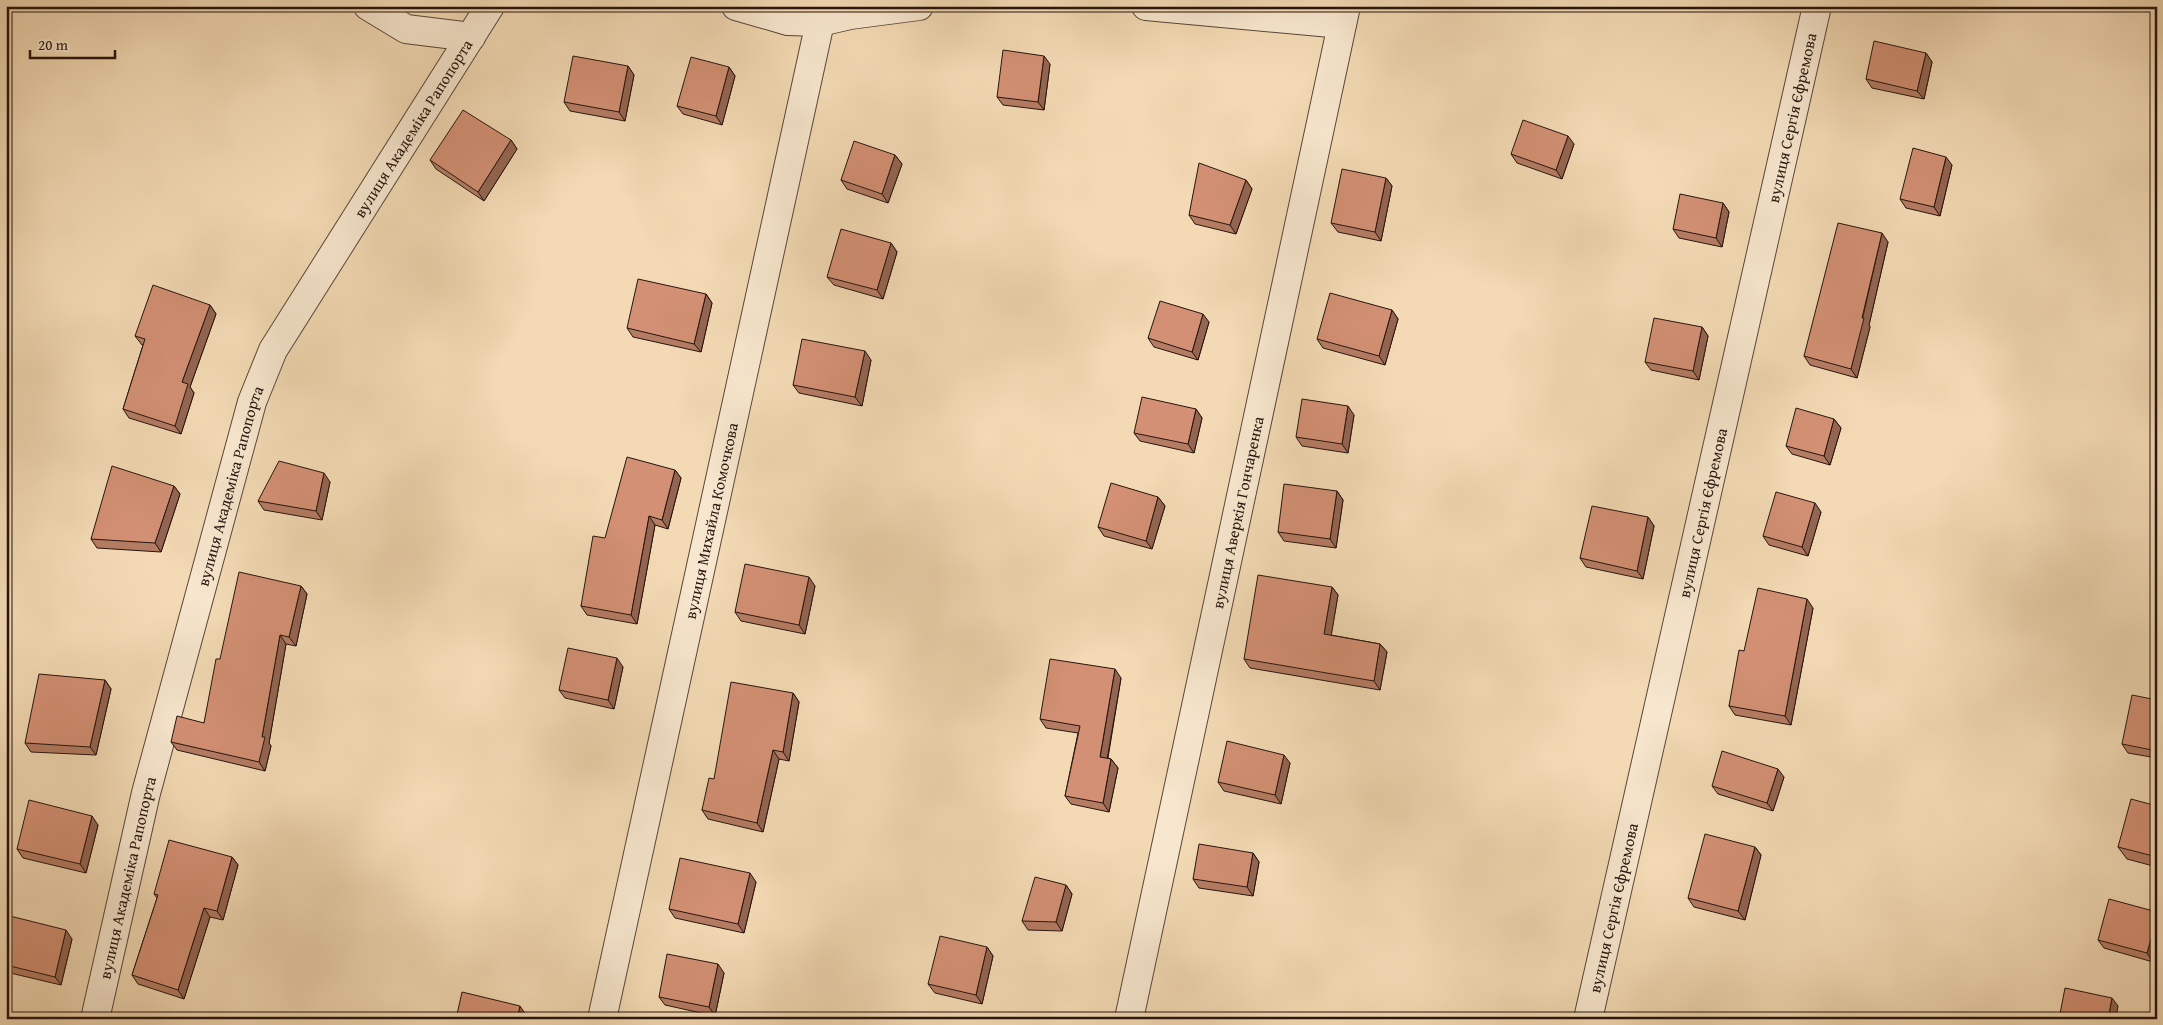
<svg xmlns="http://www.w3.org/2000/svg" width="2163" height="1025" viewBox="0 0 2163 1025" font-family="'Gentium Book Plus',serif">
  <rect width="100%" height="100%" fill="#f3dab4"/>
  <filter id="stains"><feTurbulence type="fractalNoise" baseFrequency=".004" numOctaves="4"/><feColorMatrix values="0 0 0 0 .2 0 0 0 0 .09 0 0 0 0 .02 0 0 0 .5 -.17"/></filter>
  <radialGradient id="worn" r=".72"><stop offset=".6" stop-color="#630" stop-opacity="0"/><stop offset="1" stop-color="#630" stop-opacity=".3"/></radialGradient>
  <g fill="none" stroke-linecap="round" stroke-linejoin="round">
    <g stroke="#594638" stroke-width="30">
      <g id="minor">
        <polyline points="368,6 406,29 471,37"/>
        <polyline points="736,6 788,21 820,22 850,15 919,6"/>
        <polyline points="1146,6 1342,24"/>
        <path id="s1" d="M95,1019L146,793L252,402L273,350L490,6"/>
        <path id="s2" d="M602,1019L820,22"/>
        <path id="s3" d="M1129,1019L1346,6"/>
        <path id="s4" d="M1588,1019L1817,6"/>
      </g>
    </g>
    <use href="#minor" stroke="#f7e7ce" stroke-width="28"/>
  </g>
  <g fill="#b57c64" stroke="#26140e">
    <polygon points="1926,53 1932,62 1924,99 1872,88 1866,79"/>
    <polygon points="1050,64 1044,110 1003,105 997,97"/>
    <polygon points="628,66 634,75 625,121 570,111 564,102"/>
    <polygon points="729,67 735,76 722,125 683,114 677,106"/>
    <polygon points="511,140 517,149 484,201 436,169 430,160"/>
    <polygon points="1574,144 1562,179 1517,163 1511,154"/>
    <polygon points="895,155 902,164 888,203 847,189 841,180"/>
    <polygon points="1952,165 1940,216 1906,208 1900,199"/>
    <polygon points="1386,178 1392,186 1381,241 1338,232 1331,223"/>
    <polygon points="1246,180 1252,189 1236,234 1195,224 1189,215"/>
    <polygon points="1723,203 1729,212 1722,247 1679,238 1673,229"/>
    <polygon points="1888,242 1869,325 1870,327 1857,378 1810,365 1804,356"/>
    <polygon points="891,243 897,252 883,299 834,285 827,277"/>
    <polygon points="706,294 712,303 701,352 633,337 627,328"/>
    <polygon points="210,305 216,314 190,387 194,393 181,434 129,418 123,409 143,345 142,345 135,336"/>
    <polygon points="1392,310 1398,319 1385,365 1323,348 1317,339"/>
    <polygon points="1209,322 1198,360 1154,347 1148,338"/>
    <polygon points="1702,327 1708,336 1699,380 1651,370 1645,362"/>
    <polygon points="871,360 862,406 799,393 793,385"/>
    <polygon points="1196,409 1202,418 1194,453 1140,441 1134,433"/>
    <polygon points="1354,415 1348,453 1302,446 1296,437"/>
    <polygon points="1834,419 1841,428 1830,465 1792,454 1786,446"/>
    <polygon points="675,470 681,478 668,529 655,525 637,624 587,615 581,606 605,538"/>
    <polygon points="330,482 322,520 264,510 258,501"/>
    <polygon points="174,486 180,494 161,552 97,548 91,539"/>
    <polygon points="1337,491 1343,500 1336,548 1284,541 1278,532"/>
    <polygon points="1158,497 1165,506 1152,549 1104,536 1098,527"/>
    <polygon points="1821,512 1808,556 1769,545 1763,536"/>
    <polygon points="1648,517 1654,526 1643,579 1586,567 1580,558"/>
    <polygon points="301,586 307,594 296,646 286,644 269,743 271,746 265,771 177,750 171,742 204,723 220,659"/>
    <polygon points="815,586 805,634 741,621 735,612"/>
    <polygon points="1332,587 1338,595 1331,635 1380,644 1387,652 1380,690 1250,668 1244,659"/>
    <polygon points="1813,608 1791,725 1735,715 1729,706 1744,651"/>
    <polygon points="623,667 614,709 565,698 559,690"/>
    <polygon points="1121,678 1108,758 1111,759 1118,768 1109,812 1071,804 1065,796 1078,733 1046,728 1040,719"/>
    <polygon points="105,680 111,689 96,755 31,752 25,743"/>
    <polygon points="793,693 799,702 789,761 779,759 763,832 708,819 702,810 714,779"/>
    <polygon points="2157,700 2157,758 2128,753 2122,744"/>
    <polygon points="1290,763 1281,804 1224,791 1218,782"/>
    <polygon points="1784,777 1773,811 1718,794 1712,786"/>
    <polygon points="2157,806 2157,867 2127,859 2118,847"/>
    <polygon points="98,825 86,873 23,858 17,849"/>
    <polygon points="1755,847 1761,855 1745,920 1694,907 1688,898"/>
    <polygon points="1253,853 1259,862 1253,896 1199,888 1193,879"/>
    <polygon points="232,857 238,865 223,920 210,917 184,999 138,984 132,975 157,898 154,894"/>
    <polygon points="756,882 744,933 675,918 669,909"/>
    <polygon points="1066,885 1072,894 1062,931 1028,930 1022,921"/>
    <polygon points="2157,912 2157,949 2153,962 2104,948 2098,940"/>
    <polygon points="6,915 72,939 61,985 6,972"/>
    <polygon points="987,947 993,956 982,1004 935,993 928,984"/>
    <polygon points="724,973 715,1016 665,1005 659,997"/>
  </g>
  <g fill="#946551" stroke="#26140e">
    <polygon points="1926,53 1932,62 1924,99 1917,91"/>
    <polygon points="1044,56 1050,64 1044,110 1038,102"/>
    <polygon points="628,66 634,75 625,121 619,112"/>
    <polygon points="729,67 735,76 722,125 716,116"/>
    <polygon points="1568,136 1574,144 1562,179 1556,170"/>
    <polygon points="511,140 517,149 484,201 478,192"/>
    <polygon points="895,155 902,164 888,203 882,194"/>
    <polygon points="1946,157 1952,165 1940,216 1934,207"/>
    <polygon points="1386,178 1392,186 1381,241 1375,232"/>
    <polygon points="1246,180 1252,189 1236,234 1230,225"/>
    <polygon points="1723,203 1729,212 1722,247 1716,238"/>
    <polygon points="1882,233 1888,242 1869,325 1870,327 1857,378 1851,369"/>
    <polygon points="891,243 897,252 883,299 877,290"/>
    <polygon points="706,294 712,303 701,352 694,344"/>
    <polygon points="210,305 216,314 190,387 194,393 181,434 175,426 182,382"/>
    <polygon points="1392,310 1398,319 1385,365 1379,356"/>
    <polygon points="1203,314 1209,322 1198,360 1192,352"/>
    <polygon points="1702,327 1708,336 1699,380 1693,371"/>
    <polygon points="865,351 871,360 862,406 855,397"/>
    <polygon points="1348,406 1354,415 1348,453 1342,444"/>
    <polygon points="1196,409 1202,418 1194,453 1188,444"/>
    <polygon points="1834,419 1841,428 1830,465 1824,456"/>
    <polygon points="675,470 681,478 668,529 662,520"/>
    <polygon points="324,473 330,482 322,520 316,511"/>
    <polygon points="174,486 180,494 161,552 155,543"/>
    <polygon points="1337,491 1343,500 1336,548 1330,539"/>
    <polygon points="1158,497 1165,506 1152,549 1146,541"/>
    <polygon points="1815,503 1821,512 1808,556 1802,547"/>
    <polygon points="649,516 655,525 637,624 631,615"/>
    <polygon points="1648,517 1654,526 1643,579 1637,571"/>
    <polygon points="809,577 815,586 805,634 799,625"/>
    <polygon points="301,586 307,594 296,646 289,637"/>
    <polygon points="1332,587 1338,595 1330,643 1324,634"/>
    <polygon points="1807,599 1813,608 1791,725 1785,716"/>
    <polygon points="280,635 286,644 269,743 271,746 265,771 259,762 262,737"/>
    <polygon points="1380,644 1387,652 1380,690 1374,681"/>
    <polygon points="617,658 623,667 614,709 608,700"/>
    <polygon points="1115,669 1121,678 1106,766 1100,757"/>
    <polygon points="105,680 111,689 96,755 90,747"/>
    <polygon points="793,693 799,702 789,761 783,752"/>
    <polygon points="773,750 779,759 763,832 757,823"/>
    <polygon points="1284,755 1290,763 1281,804 1275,795"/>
    <polygon points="1111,759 1118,768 1109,812 1103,803"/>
    <polygon points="1778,769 1784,777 1773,811 1767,803"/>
    <polygon points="92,816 98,825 86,873 80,864"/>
    <polygon points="1755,847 1761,855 1745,920 1738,911"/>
    <polygon points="1253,853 1259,862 1253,896 1247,887"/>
    <polygon points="232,857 238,865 223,920 217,911"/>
    <polygon points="750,873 756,882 744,933 738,924"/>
    <polygon points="1066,885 1072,894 1062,931 1056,922"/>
    <polygon points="204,908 210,917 184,999 178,990"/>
    <polygon points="2157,918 2157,949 2153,962 2147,953"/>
    <polygon points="66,930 72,939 61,985 55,977"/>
    <polygon points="987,947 993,956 982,1004 976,995"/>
    <polygon points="718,964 724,973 715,1016 709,1007"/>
    <polygon points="2112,998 2118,1006 2116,1019 2108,1019"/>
    <polygon points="520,1006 526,1015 525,1019 517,1019"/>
  </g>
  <g fill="#d39074" stroke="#26140e">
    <polygon points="1874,41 1926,53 1917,91 1866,79"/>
    <polygon points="1003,50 1044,56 1038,102 997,97"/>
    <polygon points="573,56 628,66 619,112 564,102"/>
    <polygon points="691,57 729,67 716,116 677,106"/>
    <polygon points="463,110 511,140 478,192 430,160"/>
    <polygon points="1523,120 1568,136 1556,170 1511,154"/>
    <polygon points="854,141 895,155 882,194 841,180"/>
    <polygon points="1913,148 1946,157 1934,207 1900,199"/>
    <polygon points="1199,163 1246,180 1230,225 1189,215"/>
    <polygon points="1342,169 1386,178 1375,232 1331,223"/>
    <polygon points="1680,194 1723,203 1716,238 1673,229"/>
    <polygon points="1838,223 1882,233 1862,318 1864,318 1851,369 1804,356"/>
    <polygon points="841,229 891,243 877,290 827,277"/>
    <polygon points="638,279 706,294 694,344 627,328"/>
    <polygon points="153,285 210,305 182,382 188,384 175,426 123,409 145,339 135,336"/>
    <polygon points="1330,293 1392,310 1379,356 1317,339"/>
    <polygon points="1160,301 1203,314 1192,352 1148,338"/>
    <polygon points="1654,318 1702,327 1693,371 1645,362"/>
    <polygon points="802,339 865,351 855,397 793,385"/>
    <polygon points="1142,397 1196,409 1188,444 1134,433"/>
    <polygon points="1302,399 1348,406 1342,444 1296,437"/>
    <polygon points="1796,408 1834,419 1824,456 1786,446"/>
    <polygon points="627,457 675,470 662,520 649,516 631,615 581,606 593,536 605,538"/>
    <polygon points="279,461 324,473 316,511 258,501"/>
    <polygon points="112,466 174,486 155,543 91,539"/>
    <polygon points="1111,483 1158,497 1146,541 1098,527"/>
    <polygon points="1284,484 1337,491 1330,539 1278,532"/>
    <polygon points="1776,492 1815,503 1802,547 1763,536"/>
    <polygon points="1592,506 1648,517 1637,571 1580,558"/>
    <polygon points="745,564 809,577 799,625 735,612"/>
    <polygon points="239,572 301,586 289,637 280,635 262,737 265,737 259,762 171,742 177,716 204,723 216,659 220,659"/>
    <polygon points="1258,575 1332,587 1324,634 1380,644 1374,681 1244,659"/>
    <polygon points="1758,588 1807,599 1785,716 1729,706 1739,650 1744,651"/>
    <polygon points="568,648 617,658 608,700 559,690"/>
    <polygon points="1050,659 1115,669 1100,757 1111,759 1103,803 1065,796 1080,726 1040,719"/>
    <polygon points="39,674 105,680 90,747 25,743"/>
    <polygon points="731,682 793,693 783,752 773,750 757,823 702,810 709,778 714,779"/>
    <polygon points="2132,695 2157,700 2157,751 2122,744"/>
    <polygon points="1227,741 1284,755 1275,795 1218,782"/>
    <polygon points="1722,751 1778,769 1767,803 1712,786"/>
    <polygon points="2131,799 2157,806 2157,857 2118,847"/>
    <polygon points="29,800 92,816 80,864 17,849"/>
    <polygon points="1705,834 1755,847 1738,911 1688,898"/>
    <polygon points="169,840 232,857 217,911 204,908 178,990 132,975 158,895 154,894"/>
    <polygon points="1199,844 1253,853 1247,887 1193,879"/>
    <polygon points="680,858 750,873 738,924 669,909"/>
    <polygon points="1035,877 1066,885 1056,922 1022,921"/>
    <polygon points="2109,899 2157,912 2157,918 2147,953 2098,940"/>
    <polygon points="6,915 66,930 55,977 6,965"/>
    <polygon points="940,936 987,947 976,995 928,984"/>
    <polygon points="667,954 718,964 709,1007 659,997"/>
    <polygon points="2065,988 2112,998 2108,1019 2059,1019"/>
    <polygon points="462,992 520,1006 517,1019 456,1019"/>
  </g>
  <g text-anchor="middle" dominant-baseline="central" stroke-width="4" stroke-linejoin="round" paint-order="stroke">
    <g font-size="16" fill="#26140e" stroke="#f7e7ce">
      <text stroke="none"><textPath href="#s4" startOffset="924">вулиця Сергія Єфремова</textPath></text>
      <text stroke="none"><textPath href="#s1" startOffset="955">вулиця Академіка Рапопорта</textPath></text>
      <text stroke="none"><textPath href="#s1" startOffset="550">вулиця Академіка Рапопорта</textPath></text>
      <text stroke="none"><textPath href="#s3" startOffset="518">вулиця Аверкія Гончаренка</textPath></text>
      <text stroke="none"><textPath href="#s4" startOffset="519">вулиця Сергія Єфремова</textPath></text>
      <text stroke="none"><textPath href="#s2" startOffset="510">вулиця Михайла Комочкова</textPath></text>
      <text stroke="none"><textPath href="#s1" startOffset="145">вулиця Академіка Рапопорта</textPath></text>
      <text stroke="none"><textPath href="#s4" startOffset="114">вулиця Сергія Єфремова</textPath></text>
    </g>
  </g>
  <rect width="2163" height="1025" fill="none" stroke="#f3dab4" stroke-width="25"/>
  <rect x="8" y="8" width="2148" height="1010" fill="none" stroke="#26140e" stroke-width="2.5"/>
  <rect x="12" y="12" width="2138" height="1000" fill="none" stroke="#26140e"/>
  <path d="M30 50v8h85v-8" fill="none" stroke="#26140e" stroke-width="2.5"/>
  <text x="38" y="50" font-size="15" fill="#26140e" stroke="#f7e7ce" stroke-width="4" paint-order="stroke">20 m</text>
  <rect width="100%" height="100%" filter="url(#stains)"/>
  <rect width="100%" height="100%" fill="url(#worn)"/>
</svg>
